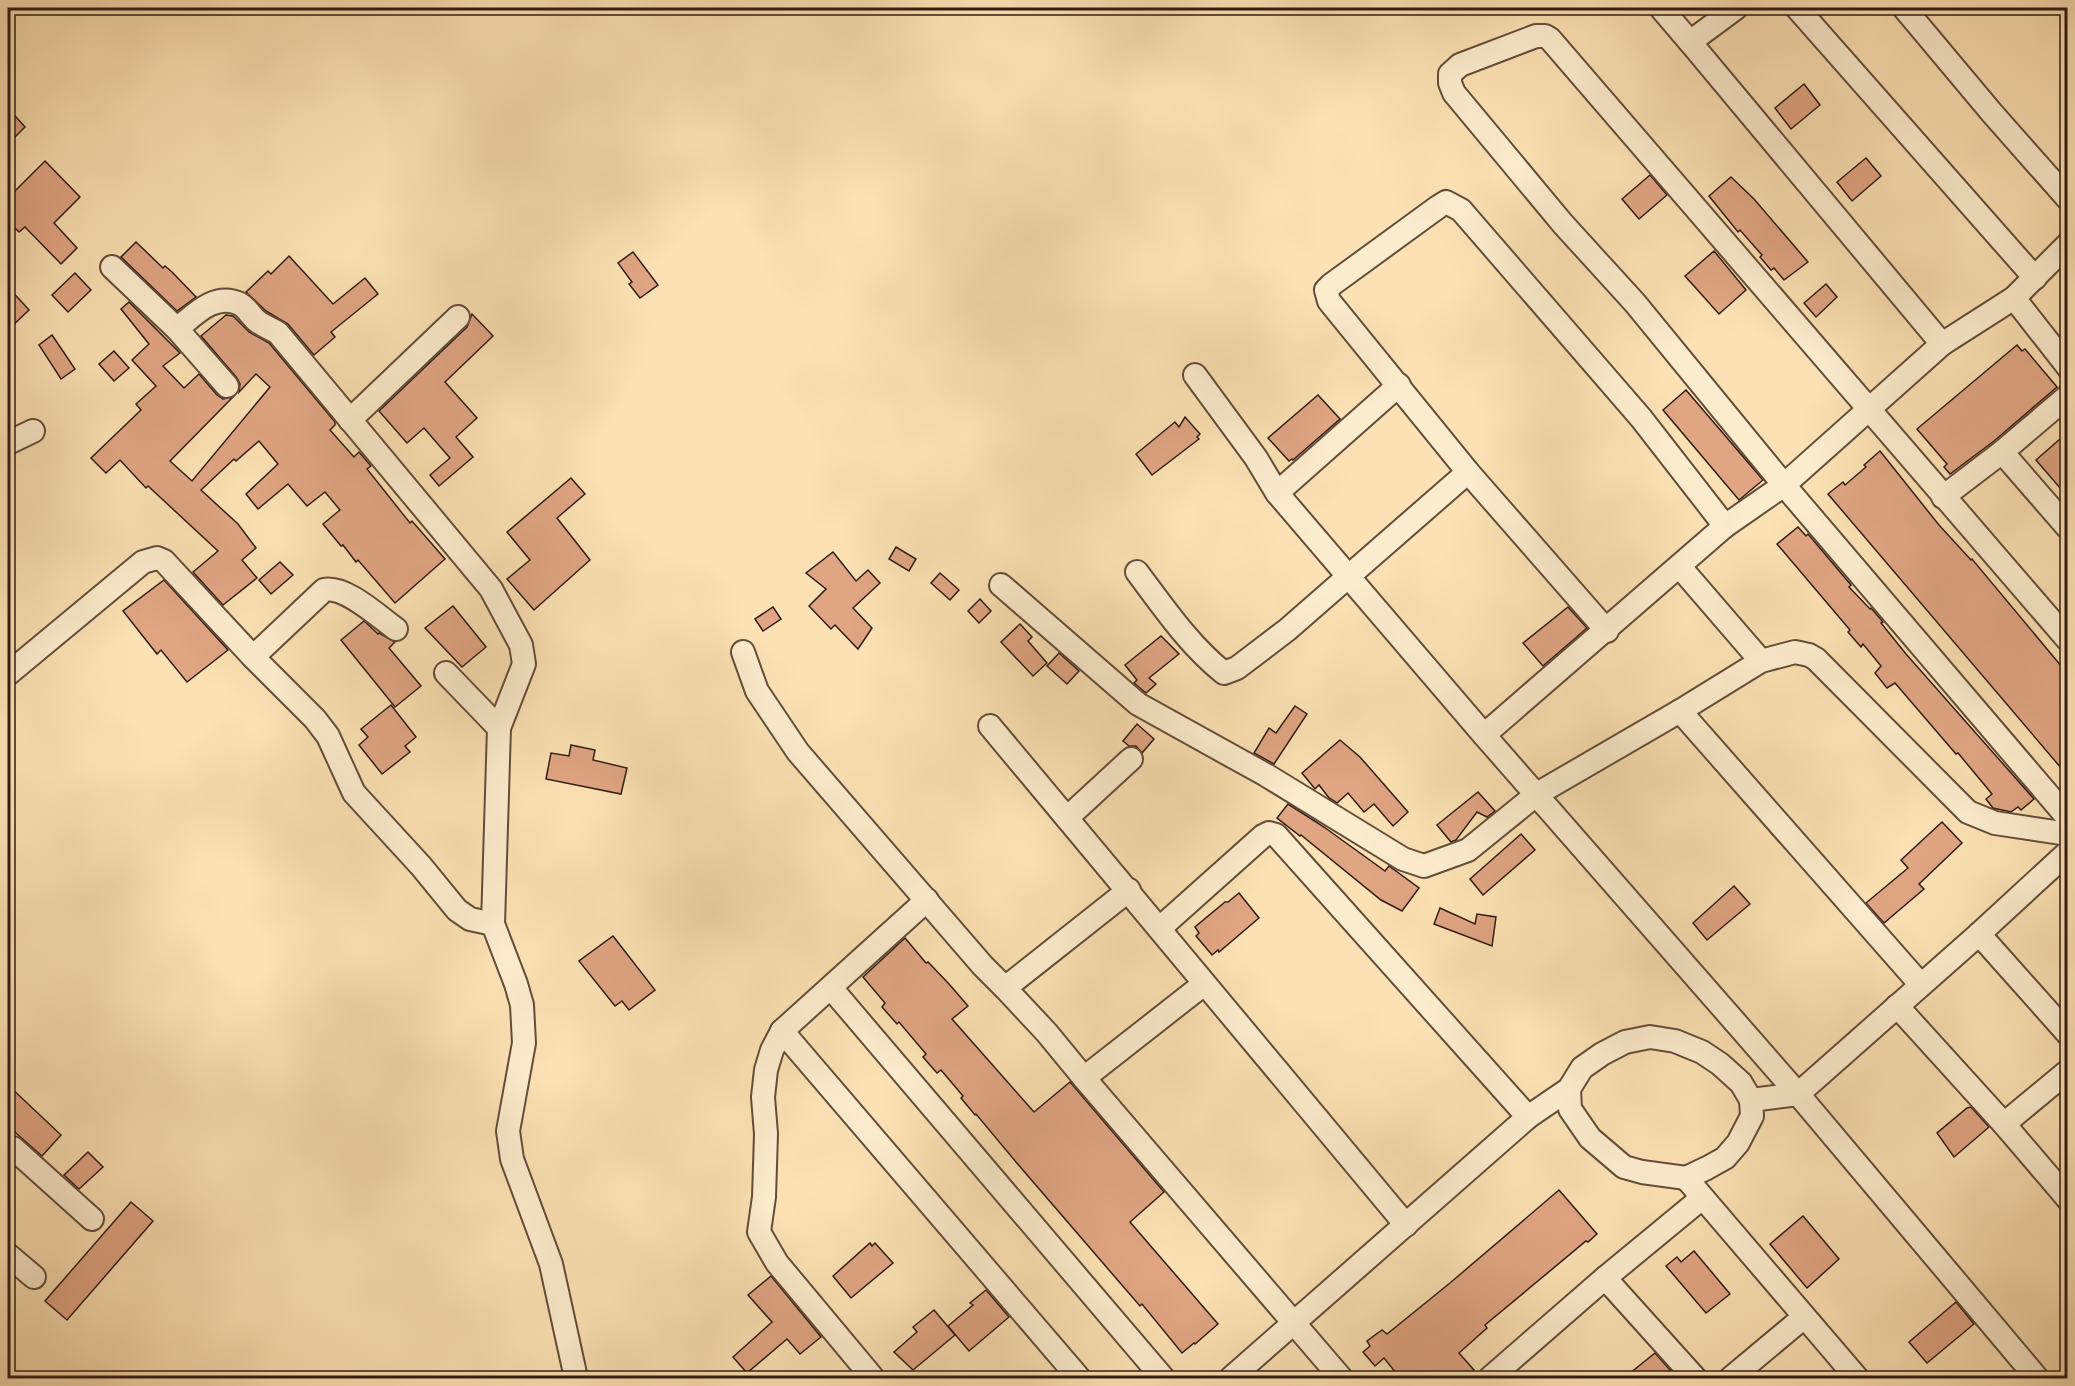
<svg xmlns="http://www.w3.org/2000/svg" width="2075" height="1386" viewBox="0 0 2075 1386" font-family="'Libre Bodoni',serif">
  <rect width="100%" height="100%" fill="#fbe1b3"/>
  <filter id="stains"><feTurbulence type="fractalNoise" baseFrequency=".00333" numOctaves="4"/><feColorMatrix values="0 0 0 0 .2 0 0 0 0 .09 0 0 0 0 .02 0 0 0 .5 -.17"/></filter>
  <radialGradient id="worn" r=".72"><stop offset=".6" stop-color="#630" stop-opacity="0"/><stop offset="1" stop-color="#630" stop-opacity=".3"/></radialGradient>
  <g fill="#e0a583" stroke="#301c12" stroke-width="1.5">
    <polygon points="1804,84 1820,105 1791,129 1775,108"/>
    <polygon points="8,108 25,127 8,144"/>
    <polygon points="1866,158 1881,176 1852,201 1837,182"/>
    <polygon points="45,161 80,197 54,223 77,248 61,264 25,227 19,232 9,222 14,218 8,212 8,198"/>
    <polygon points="1650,175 1667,195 1639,219 1622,199"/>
    <polygon points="1731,177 1754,199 1808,262 1784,280 1774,268 1771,270 1760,257 1762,255 1740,230 1738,232 1709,196"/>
    <polygon points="136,242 163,268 165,266 172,272 196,297 177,311 121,257"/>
    <polygon points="1714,251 1746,290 1719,314 1685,276"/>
    <polygon points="633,252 658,285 640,298 629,284 632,282 618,263"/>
    <polygon points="289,256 333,304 365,278 378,294 331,332 335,337 314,355 288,324 266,311 246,292 268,271 271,274"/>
    <polygon points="75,273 91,290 68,312 52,295"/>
    <polygon points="1826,284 1837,297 1816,317 1804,303"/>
    <polygon points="8,287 29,310 8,330"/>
    <polygon points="129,302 180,353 163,366 184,388 199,374 217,395 223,399 233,397 170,461 192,481 270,387 256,374 239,392 240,384 237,378 201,336 226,315 233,316 249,332 269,343 335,422 335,425 330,430 354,457 359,452 371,466 367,469 410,523 412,521 445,559 395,603 358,560 356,562 343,545 341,546 323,524 340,510 325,492 307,506 288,484 258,509 246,494 278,464 259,441 236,461 234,459 201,490 238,524 256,548 242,560 257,578 223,605 193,572 218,551 148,486 146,488 120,460 106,473 91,458 141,410 136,404 156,386 132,360 149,344 121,309"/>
    <polygon points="472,314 493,336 445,382 477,418 456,437 473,457 439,486 430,475 450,458 424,428 407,443 379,411 467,327"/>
    <polygon points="52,335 75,369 61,379 39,345"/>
    <polygon points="2017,345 2022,351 2025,349 2057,387 1994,441 1950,474 1944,467 1947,464 1917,429"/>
    <polygon points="114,351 129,368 114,381 99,364"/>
    <polygon points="1686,390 1763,480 1739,500 1663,410"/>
    <polygon points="1318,395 1340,419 1293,460 1292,459 1289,461 1268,438"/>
    <polygon points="1185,417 1200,434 1197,437 1199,439 1152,475 1136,454 1175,422 1179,427"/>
    <polygon points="2067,433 2067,496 2036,460"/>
    <polygon points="1880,451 1939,525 1971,560 1972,559 2067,673 2067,775 1828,494 1843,482 1845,485 1866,467 1864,465"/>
    <polygon points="571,478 585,494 557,518 590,560 534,610 507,579 530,560 507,532"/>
    <polygon points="1798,527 1806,536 1808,534 1851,585 1849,587 1870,609 1871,608 1883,622 1881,623 1906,654 2034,799 2021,810 2018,807 2011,812 1993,808 1986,799 1992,794 1958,753 1956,754 1895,683 1887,688 1875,673 1881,666 1863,644 1861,647 1848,632 1850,630 1777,544"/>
    <polygon points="896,547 916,559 909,571 889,559"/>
    <polygon points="833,552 856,581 868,570 880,583 853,608 872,628 858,649 835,625 831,629 809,606 826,589 806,573"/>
    <polygon points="280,562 293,575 271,594 259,580"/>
    <polygon points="940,573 959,590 950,600 931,583"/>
    <polygon points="164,580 228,650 187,682 161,650 157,654 123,611"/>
    <polygon points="980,599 991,611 979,623 968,611"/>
    <polygon points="453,606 486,647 462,667 425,628"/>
    <polygon points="773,607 781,619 763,631 755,619"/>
    <polygon points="1568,607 1587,628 1543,666 1523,643"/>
    <polygon points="364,621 378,634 379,633 395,642 389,648 421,686 395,707 341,640"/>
    <polygon points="1020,624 1032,637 1028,641 1047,663 1033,676 1001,642"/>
    <polygon points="1161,636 1179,654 1149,678 1156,684 1146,693 1134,683 1137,680 1125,665"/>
    <polygon points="1059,653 1079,671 1067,684 1047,666"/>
    <polygon points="391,705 416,737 405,746 410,752 382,774 359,745 368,737 361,729"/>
    <polygon points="1295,706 1307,714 1274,764 1254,753 1269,728 1276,733"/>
    <polygon points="1137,724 1154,739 1142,753 1136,746 1129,746 1123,741"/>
    <polygon points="1340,740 1360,757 1408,812 1393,826 1374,804 1364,812 1348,793 1337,803 1329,798 1319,785 1315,789 1302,773"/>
    <polygon points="571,745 595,750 593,760 627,768 621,794 546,779 551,753 569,756"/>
    <polygon points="1478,792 1495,811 1487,817 1477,812 1456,840 1451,842 1437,825"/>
    <polygon points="1288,804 1324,827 1385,871 1389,866 1419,888 1402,911 1381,900 1301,835 1300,836 1277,818"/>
    <polygon points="1942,822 1962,843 1919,884 1924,889 1884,923 1866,903 1908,868 1901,860"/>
    <polygon points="1521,834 1535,850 1483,895 1470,879"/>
    <polygon points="1734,886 1750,904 1707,940 1693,923"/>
    <polygon points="1239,893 1259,918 1219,952 1218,950 1212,955 1196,936 1199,933 1195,927 1225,902 1228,902"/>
    <polygon points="1440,908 1475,924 1477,914 1496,917 1492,946 1434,924"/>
    <polygon points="613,936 655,990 629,1010 622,1001 615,1006 579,961"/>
    <polygon points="905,938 926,963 928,962 949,984 968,1006 952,1019 1034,1112 1070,1082 1164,1192 1130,1222 1218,1324 1195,1344 1194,1343 1182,1353 1142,1304 1140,1306 1121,1284 1016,1162 976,1114 975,1115 961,1098 963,1096 941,1070 937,1073 923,1057 926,1054 899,1022 897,1024 882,1007 885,1003 863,977"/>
    <polygon points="8,1085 61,1135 42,1156 8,1126"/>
    <polygon points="1971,1107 1989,1127 1954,1157 1937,1133 1967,1108"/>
    <polygon points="88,1152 103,1167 79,1189 64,1175"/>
    <polygon points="1559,1190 1597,1234 1588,1242 1586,1241 1485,1325 1487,1328 1459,1353 1474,1370 1464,1378 1400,1378 1384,1358 1375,1366 1363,1352 1370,1346 1367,1341 1382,1330 1387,1334 1450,1283"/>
    <polygon points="131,1202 153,1221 67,1320 45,1301"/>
    <polygon points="1803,1216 1839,1259 1807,1288 1770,1244"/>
    <polygon points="870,1243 872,1246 875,1243 893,1263 851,1298 833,1276"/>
    <polygon points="1694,1251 1730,1294 1706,1313 1666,1266 1677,1257 1681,1262"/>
    <polygon points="771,1276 821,1337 800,1354 787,1339 747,1373 733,1357 772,1322 748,1295"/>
    <polygon points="986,1290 1009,1317 969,1351 948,1326 973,1305 970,1303"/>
    <polygon points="1956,1302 1974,1324 1927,1363 1909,1342"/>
    <polygon points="934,1310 955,1335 913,1370 894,1352 917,1332 913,1327"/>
    <polygon points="1655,1353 1677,1378 1624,1378"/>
  </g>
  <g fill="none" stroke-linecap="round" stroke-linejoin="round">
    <g stroke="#634d3a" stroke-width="26">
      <g id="minor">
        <polyline points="1661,8 1690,42"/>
        <polyline points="1736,8 1690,42 1942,344"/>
        <polyline points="1797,8 2035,278"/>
        <polyline points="1904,8 1992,113 2068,199"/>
        <polyline points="112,267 177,329 227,386"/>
        <polyline points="2014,298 2068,367"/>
        <path d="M177,329C195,314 215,292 240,304C247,308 251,316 257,321C263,326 272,329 278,333L491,589L521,645L524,664L499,728"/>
        <polyline points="1195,375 1256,458 1277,493"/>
        <polyline points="1399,385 1277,493 1484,735 1798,1094 2037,1378"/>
        <polyline points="350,420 458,317"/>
        <polyline points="8,443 33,431"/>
        <polyline points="2002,452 2068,528"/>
        <polyline points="1943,497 2002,452 2068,396"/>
        <polyline points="1680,567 1761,661"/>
        <path d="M1137,572C1164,608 1189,645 1224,673L1237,668L1287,630L1468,472"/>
        <polyline points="1001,585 1138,704 1266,775 1403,859 1424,866 1468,850 1537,794 1680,711 1761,661 1795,652 1809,655 1816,659 1968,812 1995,823 2068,834"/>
        <polyline points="1607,631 1468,472 1329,301 1326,290 1331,285 1438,207 1446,202 1461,210 1641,418 1725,526 1784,485 1942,344 2014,298 2068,244"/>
        <polyline points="2068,640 1550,39 1545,36 1536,36 1460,65 1450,74 1450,83 1454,93 1563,224 1635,303 1784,485 2068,818"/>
        <polyline points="743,652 757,691 798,752 983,966 1005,988 1129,890"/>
        <path d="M253,657L324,590C345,585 379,617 396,629"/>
        <polyline points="446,673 499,728 493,924 516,984 522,1005 524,1043 508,1131 512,1159 551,1264 576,1378"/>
        <polyline points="8,674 143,562 157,558 164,561 253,657 315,719 328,736 354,793 421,866 457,910 470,919 493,924"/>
        <polyline points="1680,711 1921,985"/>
        <path d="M990,726C1130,892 1267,1059 1406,1225"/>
        <polyline points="1484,735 1725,526"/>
        <polyline points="1067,818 1131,759"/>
        <polyline points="1160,928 1263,836 1269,833 1276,835 1528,1117"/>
        <polyline points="1979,934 2068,1034"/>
        <polyline points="831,988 1163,1378"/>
        <polyline points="1005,988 1047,1033 1084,1078 1204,984"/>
        <polyline points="1897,1006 2004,1124 2068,1199"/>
        <polyline points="782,1031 1079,1378"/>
        <polyline points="1084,1078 1341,1378"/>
        <polyline points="1751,1100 1798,1094 1979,934 2068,852"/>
        <polyline points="2004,1124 2068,1071"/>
        <polyline points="8,1152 13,1148 92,1219"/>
        <polyline points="1686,1178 1857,1378"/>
        <polyline points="8,1255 34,1277"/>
        <polyline points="1605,1278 1702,1198"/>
        <polyline points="873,1378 777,1263 759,1232 764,1197 766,1134 763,1097 766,1070 772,1050 782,1031 927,900"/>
        <polyline points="1231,1378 1528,1117 1569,1089 1582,1068 1602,1054 1625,1042 1650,1037 1675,1041 1702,1052 1720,1064 1741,1083 1751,1100 1752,1116 1738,1143 1725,1158 1707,1168 1686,1178 1642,1172 1624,1167 1590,1138 1570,1109 1569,1089"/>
        <polyline points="1490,1378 1605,1278 1695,1378"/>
        <polyline points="1731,1378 1804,1317"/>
      </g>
    </g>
    <use href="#minor" stroke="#fcecce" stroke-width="22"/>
  </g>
  <rect width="2075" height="1386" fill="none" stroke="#fbe1b3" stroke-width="30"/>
  <rect x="9" y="9" width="2057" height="1368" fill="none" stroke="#301c12" stroke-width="3"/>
  <rect x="15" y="15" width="2045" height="1356" fill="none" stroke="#301c12" stroke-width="1.5"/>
  <rect width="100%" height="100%" filter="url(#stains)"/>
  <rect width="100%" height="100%" fill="url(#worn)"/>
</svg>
